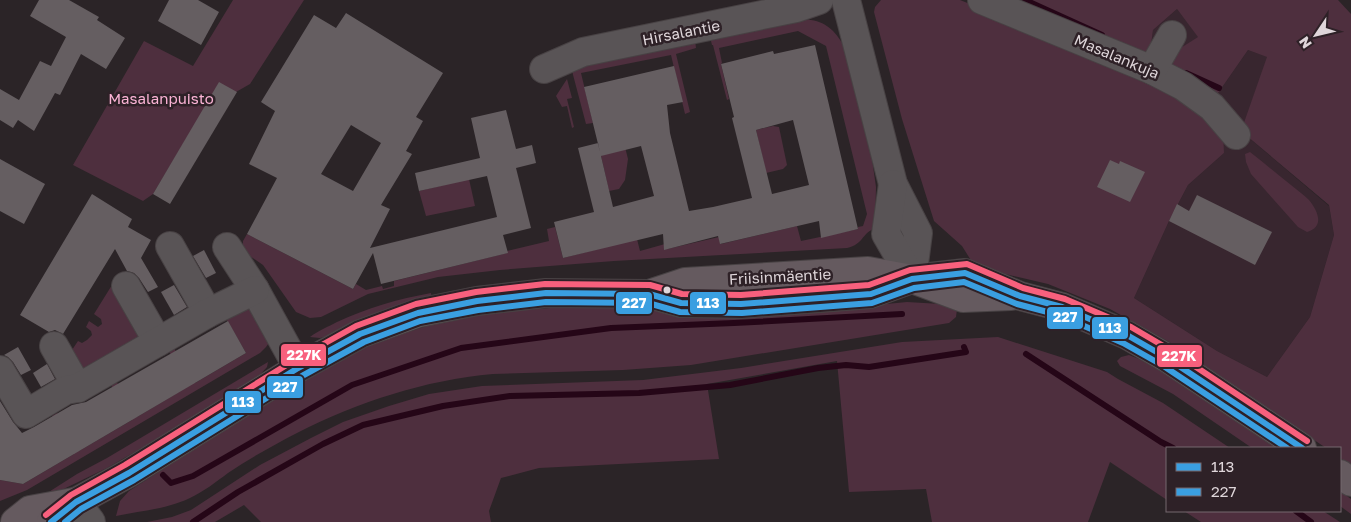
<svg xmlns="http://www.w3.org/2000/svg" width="1351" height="522" viewBox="0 0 1351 522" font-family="'Golos Text',sans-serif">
  <rect width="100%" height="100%" fill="#2b2427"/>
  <polygon fill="#38262f" points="1177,9 1199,37 1168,56 1216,96 1248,50 1268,57 1241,131 1329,206 1334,235 1310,317 1267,377 1217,351 1134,298 1169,221 1188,185 1224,153 1149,60 1153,30"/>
  <g fill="#4e2f3e">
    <polygon points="233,0 304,0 250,84 236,92 194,126 153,194 143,201 73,165 144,41 193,66"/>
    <polygon points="881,0 960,0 1095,54 1196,105 1223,134 1224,153 1188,185 1169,221 1134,298 1217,351 1267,377 1310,317 1334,235 1329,205 1241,131 1267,57 1248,50 1216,96 1162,66 1168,56 1198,37 1177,9 1153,30 1149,60 1016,0 1338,0 1351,14 1351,466 1340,458 1340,448 1326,448 1171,343 1110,309 1048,284 983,269 972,262 962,246 934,221 902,119 874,12 875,7"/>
    <path d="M804,19C824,21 832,27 843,44L871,152L876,187L875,228C861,234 864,244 847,248L614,261L500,270L438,277L368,294L321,317L310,318L296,312L263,265L247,254L243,247V241L247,234L353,289L356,284L366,290L382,286L383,289L394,286V281L507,253V251L549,241L547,229L555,227L563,258L637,239L640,251L665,244L667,249L719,237L721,244L797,226L801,241L858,229V227L863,226L867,214L826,46L798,31L719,48L722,63L721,64L729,99L727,100L714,49L713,45H712L710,37Z"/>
    <polygon points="695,40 696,48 676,54 690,112 685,114 671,55 581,73 593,123 586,124 572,71 573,68"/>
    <polygon points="567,79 572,98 567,99 574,127 572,128 567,106 562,107 556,96"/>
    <polygon points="773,126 779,127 787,165 783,169 766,173 756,130"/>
    <polygon points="624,143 628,159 625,180 619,189 609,191 601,156"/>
    <path d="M1250,152C1264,163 1277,174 1291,185C1297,190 1304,195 1309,200C1318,211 1325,227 1307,232L1298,227L1251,174L1246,162L1245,154Z"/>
    <polygon points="469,179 475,206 426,216 419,191"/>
    <polygon points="112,285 146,344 89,377 70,353 78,341 82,343 87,340 92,335 91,331 86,327 89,321 98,327 102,324 101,319 94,314"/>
    <path d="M431,293L432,300L329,336L320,338L310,337C319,330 328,327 337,322C367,308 398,299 431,293Z"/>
    <polygon points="247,301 269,343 266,347 260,353 27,490 0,501 0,480 23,484 74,454 52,416 57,413 79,451 132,420 109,382 115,379 137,417 189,386 167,348 172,345 195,383 246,353 224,315"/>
    <path d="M907,302L941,304L957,309L956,317L949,323L691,365L623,370L493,374C425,380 358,402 297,433C274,445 250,458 228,473C216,482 203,492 190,498C167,509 140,511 116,516L120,501L129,491L299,382L364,348L395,336L427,326L461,318L508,311L565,307H626L677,311L866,306Z"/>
    <polygon points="998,337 1107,372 1118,379 1163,403 1230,448 1167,448 1167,500 1110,462 1088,522 932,522 926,489 849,492 837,361 707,384 719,459 539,468 501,478 489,511 491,522 261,522 244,505 215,522 147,522 172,517 191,510 260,465 311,438 343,422 389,406 429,394 482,386 643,380 741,368 902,342"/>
    <polygon points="1129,355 1149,363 1171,376 1277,448 1252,448 1173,394 1120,366 1117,361 1121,357"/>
    <polygon points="268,362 267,367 259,376 213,407 107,468 45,498 44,495 77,474 107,458"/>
    <polygon points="1340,491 1351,499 1351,514 1340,506"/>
    <polygon points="1184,511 1323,511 1340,522 1201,522"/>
  </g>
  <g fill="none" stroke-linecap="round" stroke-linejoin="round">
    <g stroke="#250617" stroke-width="6">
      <polyline points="1025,0 1102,35"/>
      <polyline points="1186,73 1219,88"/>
      <polyline points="1026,354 1161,442 1173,448"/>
      <polyline points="163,475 171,483 193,476 352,385 461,348 611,328 734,323 902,314"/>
      <polyline points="1296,511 1311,522"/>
      <polyline points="193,522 238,492 323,444 363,425 443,406 510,396 639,393 730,385 818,368 846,365 869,367 966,352 964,347"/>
    </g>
  </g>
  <g fill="#655e61" fill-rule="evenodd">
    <polygon points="39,0 69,0 99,17 97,20 125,38 106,69 81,54 60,95 55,93 34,131 18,120 13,128 0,120 0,89 19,100 40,61 51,66 66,37 30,16"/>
    <polygon points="169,0 198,0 219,12 201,45 158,21"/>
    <path d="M346,13L443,73L416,117L423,121L406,151L412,154L381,205L390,209L370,248L497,217L487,176L419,191L415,173L480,158L471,118L506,110L516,149L532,145L536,163L516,168L531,228L503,235L508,253L381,284L373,253L353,289L247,234L277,178L249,164L275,111L261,102L314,15L336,28ZM351,125L381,143L353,191L321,174Z"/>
    <path d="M815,45L858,229L821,238L819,221L720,244L718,236L664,250L663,234L563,258L554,222L594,212L578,148L598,143L600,152L584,87L674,66L683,102L667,105L670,133L689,211L713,207L752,198L732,118L734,117L721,64L773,51L774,54ZM793,120L809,185L772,194L756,130ZM641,146L654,196L613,207L601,156Z"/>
    <polygon points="219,82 237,92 170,204 153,194"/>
    <polygon points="0,159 45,184 24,224 0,211"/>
    <polygon points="1110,160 1119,164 1120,161 1145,172 1130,202 1097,187"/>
    <polygon points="92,194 132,219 128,227 151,240 141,258 158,287 148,292 139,278 134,273 127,271 115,249 63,334 55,330 49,332 20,315"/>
    <polygon points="1197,195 1272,232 1255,265 1169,221 1177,204 1189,211"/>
    <polygon points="204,250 216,273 206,278 193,256"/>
    <polygon points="174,285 187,307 174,315 161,292"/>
    <polygon points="228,321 246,353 23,484 0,480 0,401 13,422 18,428 22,433 34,427 72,405 86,402"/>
    <polygon points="18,347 31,370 21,375 13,362 8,357 4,355"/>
    <polygon points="47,364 55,379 41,387 33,373"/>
  </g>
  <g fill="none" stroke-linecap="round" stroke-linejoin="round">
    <g stroke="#484244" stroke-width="30">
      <g id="minor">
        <polyline points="846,0 893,184 918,233 912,279"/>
        <polyline points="982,0 1152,70 1183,86 1212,107 1236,135"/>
        <polyline points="544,69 583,52 796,8 819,0"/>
        <polyline points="1152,70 1172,35"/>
        <polyline points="893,184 886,234 912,279"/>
        <polyline points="170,246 208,313"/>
        <polyline points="227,247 255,290 298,368"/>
        <polyline points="126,286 158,342"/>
        <polyline points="54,346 78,388"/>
        <polyline points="0,370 26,414 66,390 78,388 208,313 255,290"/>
        <polyline points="76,502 91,522"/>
      </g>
    </g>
    <g stroke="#484244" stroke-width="30">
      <g id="major">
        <polyline points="649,294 685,282 868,271 912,279 963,298 1011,296"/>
        <polyline points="1340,474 1351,482"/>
        <polyline points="15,522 30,510 74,502"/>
        <polyline points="51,522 76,502 129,473 298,368 360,334 418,313 477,301 546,293 649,294 681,303 741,304 871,294 912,279 965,273 1020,296 1062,307 1127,335 1167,358 1302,448"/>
      </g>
    </g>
    <use href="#minor" stroke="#595456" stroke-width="28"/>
    <use href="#major" stroke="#655a5f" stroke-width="28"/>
    <g stroke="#2e2127" stroke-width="10">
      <polyline id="bus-1" points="51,522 76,502 129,473 298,368 360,334 418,313 477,301 546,293 649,294 681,303 741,304 871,294 912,279 965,273 1020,296 1062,307 1127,335 1167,358 1302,448"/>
    </g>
    <g stroke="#2e2127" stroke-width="10">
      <polyline id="bus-2" points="65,522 81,509 134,480 302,376 364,342 420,321 478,310 546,302 648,303 680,312 742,313 872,303 914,288 964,282 1017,304 1059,315 1123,343 1162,365 1287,448"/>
    </g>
    <g stroke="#2e2127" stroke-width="10">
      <polyline id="bus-3" points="46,515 71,495 125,465 293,361 356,326 416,304 476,292 545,284 650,285 682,294 741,295 869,285 910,270 967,264 1023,288 1065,299 1131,327 1172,351 1307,441"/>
    </g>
    <use href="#bus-1" stroke="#3a9fe1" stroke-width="6"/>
    <use href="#bus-2" stroke="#3a9fe1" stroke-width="6"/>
    <use href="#bus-3" stroke="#f8607d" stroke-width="6"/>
  </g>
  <circle fill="#dfd6da" stroke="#2e2127" stroke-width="2" cx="667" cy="290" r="4.5"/>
  <g text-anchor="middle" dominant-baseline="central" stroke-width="5" stroke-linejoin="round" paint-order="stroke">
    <g font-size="15" fill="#dfd6da" stroke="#2e2127">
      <text transform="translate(681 32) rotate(-11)">Hirsalantie</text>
      <text transform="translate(1117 56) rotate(23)">Masalankuja</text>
      <text transform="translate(780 276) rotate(-3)">Friisinmäentie</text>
    </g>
    <g font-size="15" fill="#fbb3d5" stroke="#2e2127">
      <text x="161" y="98">Masalanpuisto</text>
    </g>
  </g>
  <g stroke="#2e2127" stroke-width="2">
    <rect x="615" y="291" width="38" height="24" rx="5" fill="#3a9fe1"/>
    <rect x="689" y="291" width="38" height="24" rx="5" fill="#3a9fe1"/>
    <rect x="1046" y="306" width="38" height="24" rx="5" fill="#3a9fe1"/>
    <rect x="1091" y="316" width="38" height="24" rx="5" fill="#3a9fe1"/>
    <rect x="280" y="343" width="47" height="24" rx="5" fill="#f8607d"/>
    <rect x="1156" y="344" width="47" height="24" rx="5" fill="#f8607d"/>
    <rect x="266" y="375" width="38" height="24" rx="5" fill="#3a9fe1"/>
    <rect x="224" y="390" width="38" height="24" rx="5" fill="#3a9fe1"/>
  </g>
  <g font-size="14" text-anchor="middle" font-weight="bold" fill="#fff">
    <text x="634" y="308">227</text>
    <text x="708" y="308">113</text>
    <text x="1065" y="322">227</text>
    <text x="1110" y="333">113</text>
    <text x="304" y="360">227K</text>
    <text x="1179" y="361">227K</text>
    <text x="285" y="392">227</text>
    <text x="243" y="407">113</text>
  </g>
  <rect x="1166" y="447" width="175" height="65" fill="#2e2127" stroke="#75696f"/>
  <rect x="1176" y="463" width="25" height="8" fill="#3a9fe1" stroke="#75696f"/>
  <text x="1211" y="472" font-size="15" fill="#dfd6da">113</text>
  <rect x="1176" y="488" width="25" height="8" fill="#3a9fe1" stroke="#75696f"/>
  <text x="1211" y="497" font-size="15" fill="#dfd6da">227</text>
  <g transform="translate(1316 35) rotate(235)" stroke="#2e2127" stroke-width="4" paint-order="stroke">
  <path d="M0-4L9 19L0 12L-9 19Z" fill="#dfd6da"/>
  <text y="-8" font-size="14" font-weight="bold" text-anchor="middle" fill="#dfd6da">N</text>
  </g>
</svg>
